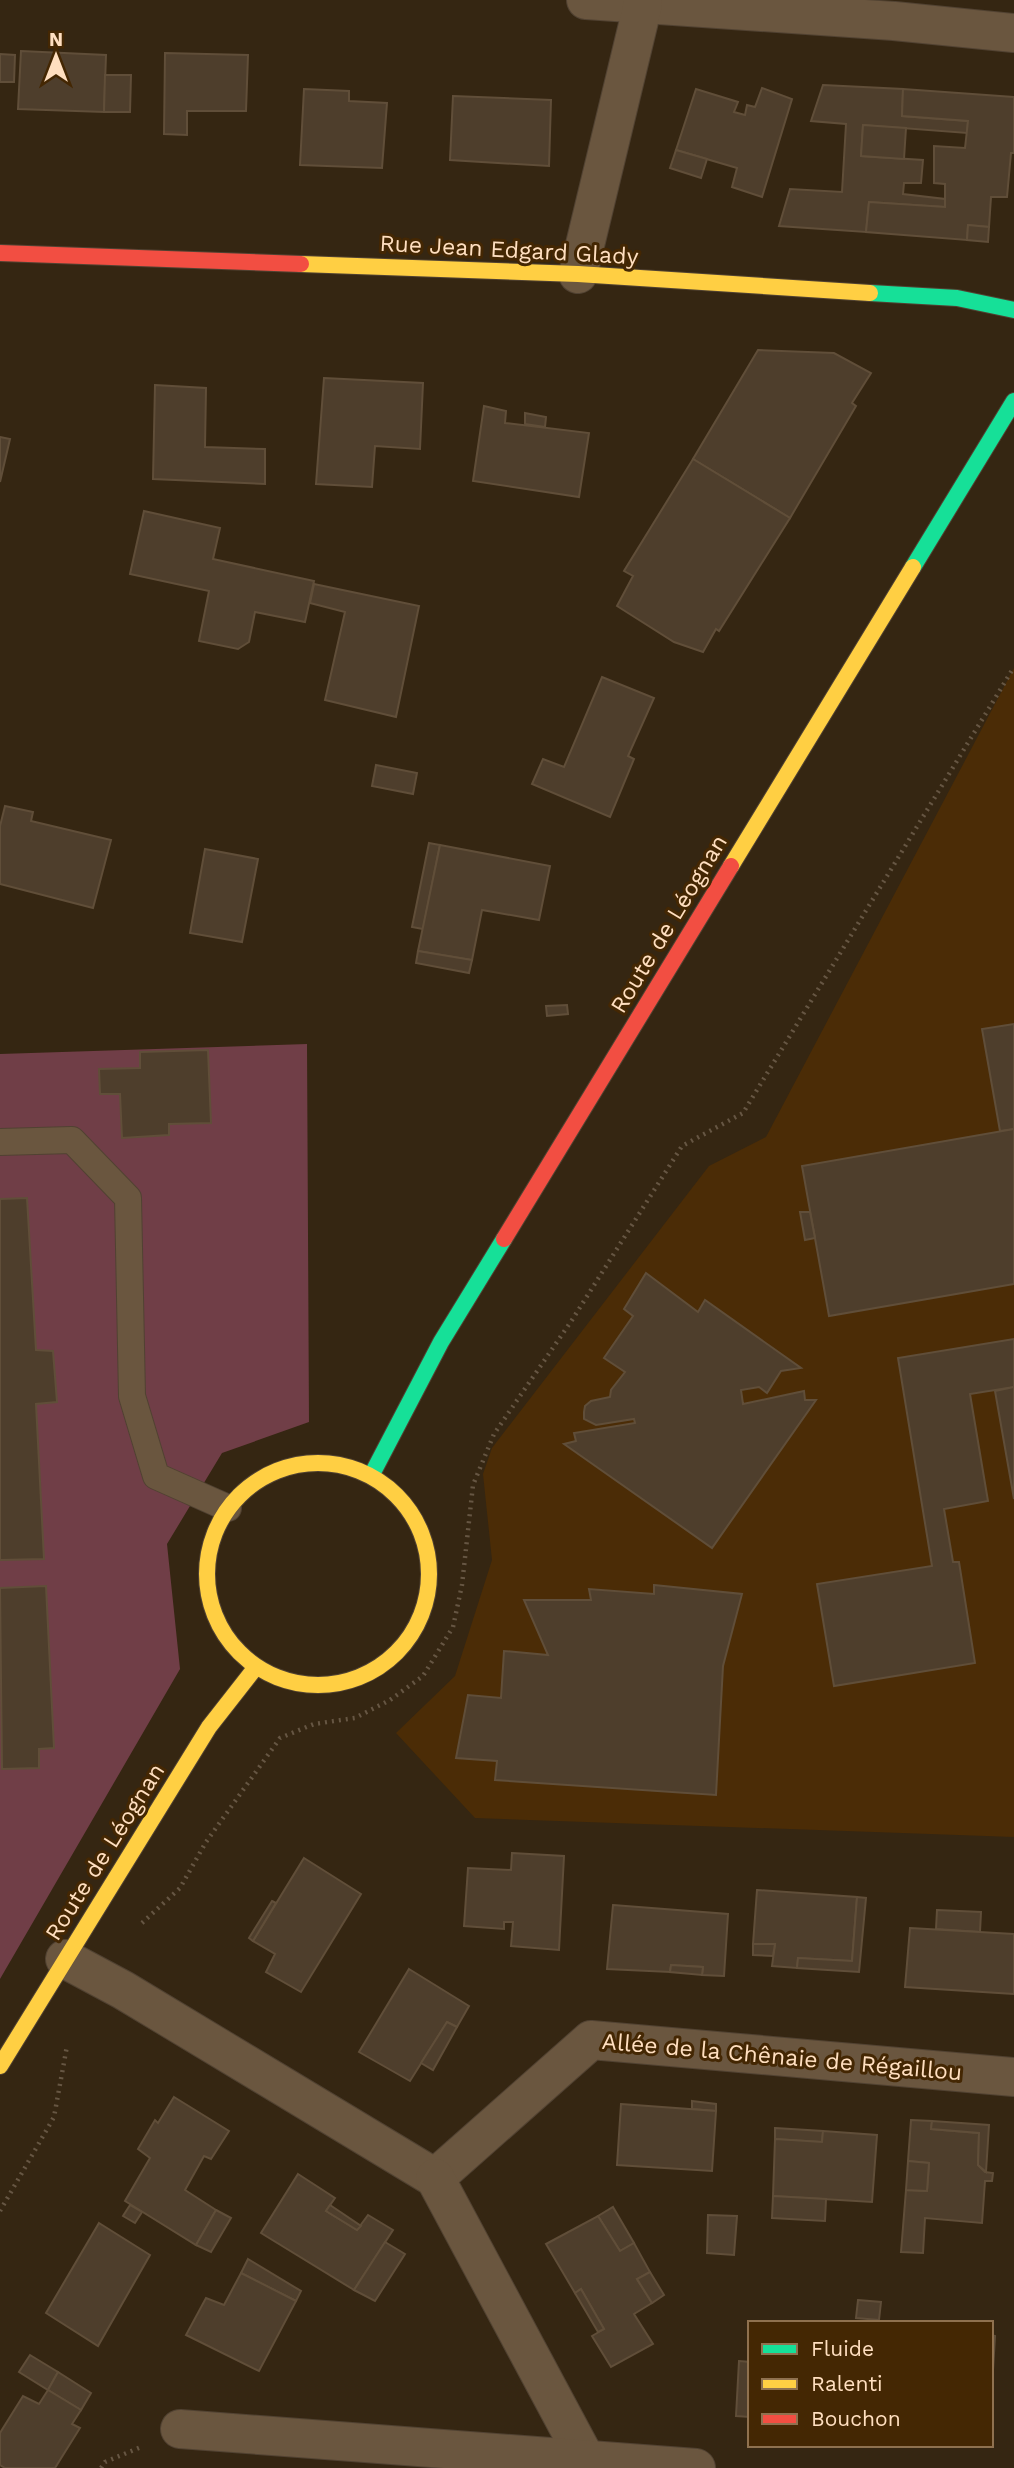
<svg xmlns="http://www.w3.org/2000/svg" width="1014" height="2468" viewBox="0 0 1014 2468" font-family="'Work Sans',sans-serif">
  <rect width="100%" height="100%" fill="#352612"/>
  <polygon fill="#4b2c06" points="1014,668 1014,1837 475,1818 396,1733 455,1676 492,1560 483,1474 492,1448 709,1166 766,1137"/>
  <polygon fill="#703e47" points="307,1044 309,1422 222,1453 167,1544 180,1669 0,1979 0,1054"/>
  <g fill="#4e3e2c" stroke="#604e39" stroke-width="2">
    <polygon points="21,51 106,55 104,112 18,109"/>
    <polygon points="165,53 248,55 246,111 187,111 187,135 164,134"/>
    <polygon points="0,54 15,55 14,82 0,82"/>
    <polygon points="105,75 131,75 130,112 104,112"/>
    <polygon points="823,85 903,89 902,116 968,121 967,133 863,125 861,156 923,160 921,183 904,183 903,194 945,199 945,207 869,202 866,232 779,226 790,189 842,192 846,124 811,121"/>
    <polygon points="762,88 792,99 762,197 732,187 737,168 676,150 696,89 738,102 734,112 745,115 747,105 755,107"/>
    <polygon points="304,89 349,91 349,101 387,103 382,168 300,165"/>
    <polygon points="903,89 1014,97 1014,153 1011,153 1007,197 991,197 989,227 968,225 967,240 866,232 869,202 945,207 945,184 934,183 934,146 965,148 968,121 902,116"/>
    <polygon points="453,96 551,100 549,166 450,160"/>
    <polygon points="863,125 906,128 904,159 861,156"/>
    <polygon points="676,150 707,159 701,178 670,168"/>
    <polygon points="968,225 989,227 988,242 967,240"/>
    <polygon points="758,350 834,353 871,373 852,403 856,406 790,518 693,459"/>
    <polygon points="324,378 423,383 420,449 375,446 372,487 316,484"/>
    <polygon points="155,385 206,388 205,447 265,449 265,484 153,479"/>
    <polygon points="484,406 506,411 505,423 589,433 579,497 473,481"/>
    <polygon points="525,413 546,417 545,427 525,424"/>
    <polygon points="0,437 10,439 0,482"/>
    <polygon points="693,459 790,518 719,631 716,629 703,652 674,642 617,606 633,576 624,571"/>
    <polygon points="144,511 220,528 213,559 314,581 305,622 255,612 249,642 238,649 199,641 209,591 130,574"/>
    <polygon points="314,584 419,606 396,717 325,700 345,612 310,603"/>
    <polygon points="602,677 654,698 628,756 634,759 610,817 532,784 543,759 564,767"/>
    <polygon points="376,765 417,773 413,794 372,786"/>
    <polygon points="5,806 33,812 31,821 111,840 93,908 0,884 0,826"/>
    <polygon points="429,843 440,845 423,929 412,927"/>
    <polygon points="440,845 550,866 539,920 482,910 472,960 418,951"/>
    <polygon points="205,849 258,859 242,942 190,933"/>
    <polygon points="418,951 472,960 469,973 416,963"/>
    <polygon points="567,1005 568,1014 547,1016 546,1006"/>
    <polygon points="1014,1024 1014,1129 1000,1131 982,1029"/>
    <polygon points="208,1050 211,1123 169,1124 169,1135 122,1138 120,1094 100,1094 99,1069 140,1068 140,1052"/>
    <polygon points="1014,1129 1014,1284 829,1316 802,1166"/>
    <polygon points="27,1198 36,1350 53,1351 57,1402 36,1404 44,1559 0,1560 0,1199"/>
    <polygon points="800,1212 810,1212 815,1238 805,1240"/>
    <polygon points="646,1273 698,1312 705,1300 801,1368 781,1371 767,1393 759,1387 741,1390 743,1404 804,1391 805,1400 816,1400 712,1548 564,1444 576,1441 574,1433 635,1423 634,1419 596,1425 584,1419 584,1412 585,1406 591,1401 610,1397 611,1390 625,1372 604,1358 633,1316 624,1309"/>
    <polygon points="1014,1339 1014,1387 970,1394 988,1501 944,1509 953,1562 959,1562 975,1663 834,1686 817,1584 932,1566 898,1358"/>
    <polygon points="1014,1387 1014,1499 995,1391"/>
    <polygon points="654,1585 742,1594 723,1666 716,1795 495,1780 497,1761 456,1758 468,1695 501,1698 504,1651 548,1655 524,1600 591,1600 589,1589 654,1594"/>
    <polygon points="46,1586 54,1748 39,1749 39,1768 2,1769 0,1588"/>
    <polygon points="512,1853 564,1856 559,1950 511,1946 513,1922 504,1922 504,1929 464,1926 468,1868 511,1870"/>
    <polygon points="304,1858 361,1894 301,1992 266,1972 275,1954 253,1941"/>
    <polygon points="757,1890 857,1897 852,1961 798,1958 797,1968 772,1966 775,1944 753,1944"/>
    <polygon points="857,1897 866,1898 859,1972 797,1968 798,1958 852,1961"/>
    <polygon points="272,1901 276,1903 253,1941 249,1938"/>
    <polygon points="613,1905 728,1914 724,1976 702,1975 703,1967 671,1965 670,1972 607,1969"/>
    <polygon points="937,1910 981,1912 980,1932 936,1929"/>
    <polygon points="910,1928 1014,1934 1014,1994 905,1987"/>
    <polygon points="753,1944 775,1944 773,1956 753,1955"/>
    <polygon points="671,1965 703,1967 702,1975 670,1972"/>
    <polygon points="409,1969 469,2006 457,2027 447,2022 410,2081 359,2052"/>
    <polygon points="447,2022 457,2027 433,2070 421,2063"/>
    <polygon points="174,2097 229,2131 211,2159 204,2156 185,2190 216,2210 196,2245 125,2201 150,2158 138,2149 155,2120 158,2123"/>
    <polygon points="692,2101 716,2104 716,2111 692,2109"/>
    <polygon points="621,2104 716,2111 712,2171 617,2165"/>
    <polygon points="911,2120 932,2121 931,2129 979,2133 978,2165 985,2172 993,2173 992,2181 985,2181 982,2223 925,2218 923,2253 901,2252 906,2190 927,2191 929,2163 908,2161"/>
    <polygon points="932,2121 989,2125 986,2172 978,2165 979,2133 931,2129"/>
    <polygon points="775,2128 823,2131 822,2142 775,2139"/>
    <polygon points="823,2131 877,2135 872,2202 773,2196 775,2139 822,2142"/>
    <polygon points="908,2161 929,2163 927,2191 906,2190"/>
    <polygon points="298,2174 335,2198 326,2211 357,2230 368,2215 393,2230 354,2290 261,2233"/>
    <polygon points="773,2196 826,2199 825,2221 772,2218"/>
    <polygon points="130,2205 142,2212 135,2223 123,2216"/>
    <polygon points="330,2205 361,2226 357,2230 326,2211"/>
    <polygon points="613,2207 634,2243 620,2251 598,2216"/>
    <polygon points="216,2210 231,2218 211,2252 196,2245"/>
    <polygon points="708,2215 737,2216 734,2255 707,2253"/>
    <polygon points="598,2216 620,2251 634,2243 650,2272 637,2279 652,2303 634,2314 653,2344 611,2367 592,2336 604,2329 581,2289 575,2293 546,2244"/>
    <polygon points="99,2223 150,2255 98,2346 46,2313"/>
    <polygon points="385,2242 405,2254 375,2301 354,2290"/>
    <polygon points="248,2259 301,2291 296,2301 241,2273"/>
    <polygon points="650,2272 664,2295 652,2303 637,2279"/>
    <polygon points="241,2273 296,2301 259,2371 186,2335 206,2298 224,2305"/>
    <polygon points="581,2289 604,2329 598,2332 575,2293"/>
    <polygon points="858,2300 881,2302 879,2320 856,2318"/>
    <polygon points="991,2335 995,2336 991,2404"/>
    <polygon points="30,2355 58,2372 48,2390 19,2372"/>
    <polygon points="739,2361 750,2362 750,2417 736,2416"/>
    <polygon points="58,2372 91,2393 81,2410 48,2390"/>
    <polygon points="48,2390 81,2410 72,2424 80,2428 55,2468 5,2468 0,2465 0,2433 23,2396 39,2404"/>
  </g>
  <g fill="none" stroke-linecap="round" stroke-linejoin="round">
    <g stroke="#514232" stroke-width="28">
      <polyline id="lane" points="0,1142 72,1140 128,1198 132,1396 156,1476 228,1508"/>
    </g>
    <g stroke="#514232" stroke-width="40">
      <g id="street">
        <polyline points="586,0 894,21 1014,33"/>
        <polyline points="578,274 643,4 642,0"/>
        <polyline points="65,1959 123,1990 435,2178 591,2040 1014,2077"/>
        <polyline points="435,2178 586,2460"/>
        <polyline points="180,2429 696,2468"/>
      </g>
    </g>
    <g stroke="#514232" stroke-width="18">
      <g id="fast">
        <polyline points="870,293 957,298 1014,310"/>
        <polyline points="913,567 1014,401"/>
        <polyline points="371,1476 441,1342 504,1239"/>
      </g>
    </g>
    <g stroke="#514232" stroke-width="18">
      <g id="slow">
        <polyline points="301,264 578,274 870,293"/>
        <polyline points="731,866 913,567"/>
        <circle cx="318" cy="1574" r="111"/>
        <polyline points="0,2066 209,1727 256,1667"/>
      </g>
    </g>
    <g stroke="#514232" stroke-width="18">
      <g id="jam">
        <polyline points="0,253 301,264"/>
        <polyline points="504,1239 731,866"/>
      </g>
    </g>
    <g stroke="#665643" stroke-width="4.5" stroke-dasharray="2 5" stroke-linecap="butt">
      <polyline points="142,1923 180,1888 206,1842 280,1738 314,1724 355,1718 390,1700 423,1676 453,1627 462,1585 473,1485 494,1434 572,1320 682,1146 743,1113 1014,667"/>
      <polyline points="0,2211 54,2117 67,2046"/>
      <polyline points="101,2468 105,2462 141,2447"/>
    </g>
    <use href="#lane" stroke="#6a563f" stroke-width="26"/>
    <use href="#street" stroke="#6a563f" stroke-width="38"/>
    <use href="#fast" stroke="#16e098" stroke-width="16"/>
    <use href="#slow" stroke="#ffcf43" stroke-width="16"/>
    <use href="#jam" stroke="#f24e42" stroke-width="16"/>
  </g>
  <g text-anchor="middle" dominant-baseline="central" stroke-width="6" stroke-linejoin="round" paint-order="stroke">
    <g font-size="23" fill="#ffdfc0" stroke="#442703">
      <text transform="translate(509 250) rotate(3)">Rue Jean Edgard Glady</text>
      <text transform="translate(669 924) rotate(-59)">Route de Léognan</text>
      <text transform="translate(105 1852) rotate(-58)">Route de Léognan</text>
      <text transform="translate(782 2057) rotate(5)">Allée de la Chênaie de Régaillou</text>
    </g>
  </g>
  <rect x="748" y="2321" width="245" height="126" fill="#442703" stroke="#8f714f" stroke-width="2"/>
  <rect x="762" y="2344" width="35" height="10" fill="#16e098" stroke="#8f714f" stroke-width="2"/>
  <text x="811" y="2356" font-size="21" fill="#ffdfc0">Fluide</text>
  <rect x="762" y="2379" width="35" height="10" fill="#ffcf43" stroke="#8f714f" stroke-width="2"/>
  <text x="811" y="2391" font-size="21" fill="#ffdfc0">Ralenti</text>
  <rect x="762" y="2414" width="35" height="10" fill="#f24e42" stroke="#8f714f" stroke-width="2"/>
  <text x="811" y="2426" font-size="21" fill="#ffdfc0">Bouchon</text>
  <g transform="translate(56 56)" stroke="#442703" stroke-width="5" paint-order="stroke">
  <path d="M0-5L12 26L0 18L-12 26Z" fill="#ffdfc0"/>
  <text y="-10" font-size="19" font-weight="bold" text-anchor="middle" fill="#ffdfc0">N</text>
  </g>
</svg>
